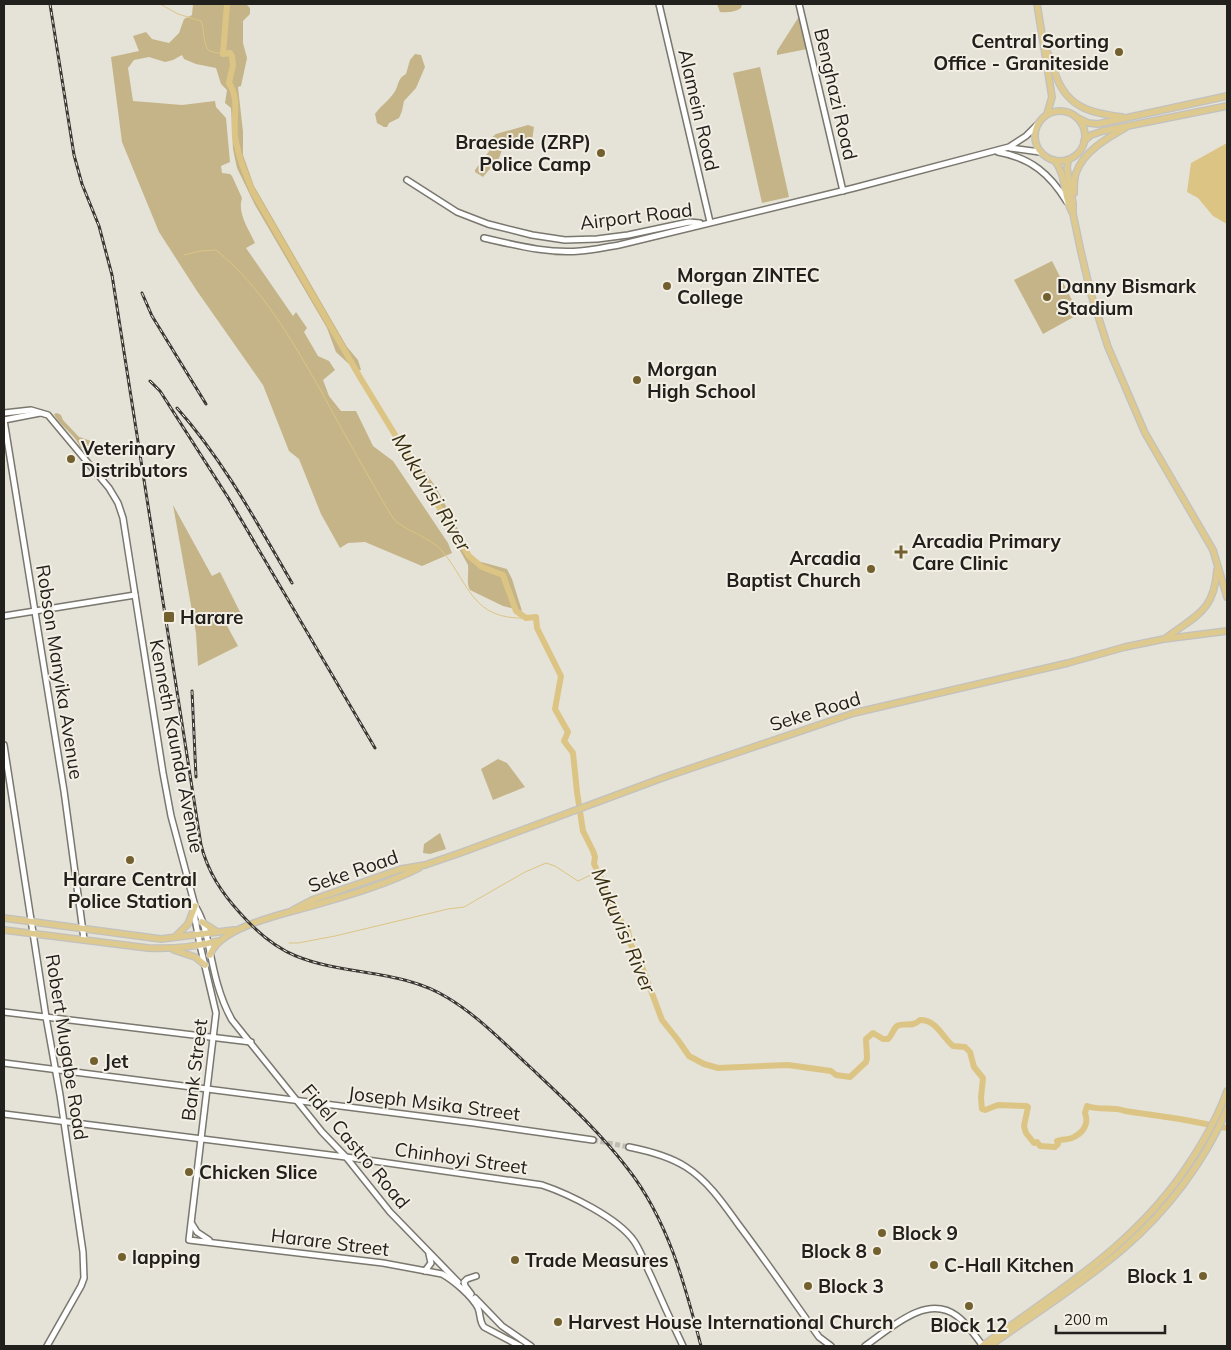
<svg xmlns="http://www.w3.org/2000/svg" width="1231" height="1350" viewBox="0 0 1231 1350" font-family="Mulish,sans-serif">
  <rect width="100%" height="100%" fill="#e5e2d8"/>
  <g fill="#c4b487">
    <path d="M193,4H246L250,8V14L243,21V43L247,58L241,86L238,87L243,132V155L254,186L347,347L358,360L361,370L353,371L350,365L336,352L327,328L255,205L237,168L233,149L231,108L225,103L227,90L221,84L216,68L196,64L184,59L182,55L173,60L165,62L149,57L134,60L128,68L133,101L182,105L215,101L216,107L226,118L230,162L221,166L222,173L230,174L232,176L242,198C237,213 249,230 255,243L246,248L293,316L296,312L307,328L304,332L318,356L329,361L335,370L323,380L329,396L341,411H356L373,446L393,461L448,543L452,553L422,566L365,542L348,543L340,548L321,514L299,459L289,451L263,385L197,291L159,232L122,142L111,57L139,51L133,36L146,32L152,39L169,43L179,33L184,19L192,15Z"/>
    <path d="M717,4H742L741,8C735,12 728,13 720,12Z"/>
    <polygon points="800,15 807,49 777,55 777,51"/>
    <path d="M415,54L421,55L425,67L416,88L404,101L402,111L399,118L389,123L387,127H384L377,123L375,114C381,105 393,98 397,87C399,81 400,77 406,74L410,60Z"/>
    <polygon points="760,67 789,197 762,203 733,73"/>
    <polygon points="528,125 534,127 532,141 508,146 502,150 499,158 483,177 475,172 475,170 490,150 491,146 488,144 490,139 496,134"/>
    <polygon points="1052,261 1079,314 1043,334 1014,280"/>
    <path d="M57,413L61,415L63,420L79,437L91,441L95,445L93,451L88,447L80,448C77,435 60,427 54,414Z"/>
    <path d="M417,460L437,489L474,560L507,569L512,579L522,611L503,606L470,590C466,583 469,574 468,565L430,496L412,470Z"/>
    <polygon points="173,505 212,576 220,572 240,612 225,622 238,646 198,666 196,633"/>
    <polygon points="498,759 507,763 525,787 493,800 481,769"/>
    <polygon points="440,833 446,849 430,854 423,853 424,844"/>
  </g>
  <polygon fill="#dcc584" points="1227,143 1227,224 1213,216 1198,198 1187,192 1191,163"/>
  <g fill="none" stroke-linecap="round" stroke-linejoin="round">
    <g stroke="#dcc584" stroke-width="1">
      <path d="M160,4L178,14L201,21C205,31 202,42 209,51L223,54"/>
      <path d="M184,255L200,251L216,250C262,287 291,339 320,389C336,419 353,449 370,479C378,492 385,506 393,518C401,529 432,538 443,552C470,585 472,620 526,618"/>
      <polyline points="289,943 298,943 335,936 448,909 464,907 525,872 546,863 555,866 578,881 597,872"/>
    </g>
    <path stroke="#dcc584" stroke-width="6" d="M227,4L223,54L230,53L232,56L233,65L229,83C240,100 233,117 235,136C238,156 245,173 253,192L361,379L469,556L482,567L503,575L516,611L526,618L536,617L537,628L561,676L555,709L568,732L564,741L573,753L577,792L583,831L593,851L595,857L594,864L605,886L608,903L628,931L631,945L641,964L662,1020L678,1040L689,1056L704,1064L718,1068L788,1065L831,1071L836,1075L850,1077L866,1062L867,1058L866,1039L873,1033L883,1039H888C892,1036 893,1029 897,1026C904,1022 912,1028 920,1020C937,1020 942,1037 953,1046L965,1047L970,1052L974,1067L983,1078L981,1098L982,1109L985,1110L998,1105L1026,1106L1028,1107L1024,1126L1026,1133L1034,1143L1037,1142L1040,1146L1055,1147L1058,1144L1057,1141C1062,1139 1069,1140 1074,1137C1084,1132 1089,1123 1085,1113L1087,1106C1101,1111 1112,1106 1125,1111L1180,1119L1227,1128"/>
    <polyline stroke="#bebbb3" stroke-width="5" stroke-dasharray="5 2.5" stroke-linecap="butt" points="593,1140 629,1147"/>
    <g stroke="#7a776e" stroke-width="8">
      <g id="secondary">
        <polyline points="659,4 710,222"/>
        <polyline points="799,4 843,191"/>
        <polyline points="1010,148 1040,152"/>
        <path d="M998,152C1031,158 1050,174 1067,202"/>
        <polyline points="407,180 457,212 488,224 532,235 565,240 597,239 628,235 689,222 700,223"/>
        <path d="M484,238C515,245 548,254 580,251C593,250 606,247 619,245L854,188L1009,147L1026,136L1037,125"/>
        <path d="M4,413L31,410L48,415L109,488L118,503L123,518L163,773L171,816L195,906V919L200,945L216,1013L189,1240L383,1263L442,1274C453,1280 472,1296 478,1308C481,1315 479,1321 484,1327L520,1346"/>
        <polyline points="4,420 64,791 84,939"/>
        <polyline points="4,420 40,413"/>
        <polyline points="4,616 135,595"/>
        <polyline points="4,745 46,1017 60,1095 83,1252 84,1278 81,1286 47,1346"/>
        <path d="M195,906C203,918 206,933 209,947C214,972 219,997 232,1020L322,1132L346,1157L390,1212L458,1282"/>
        <polyline points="4,1012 251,1042"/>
        <polyline points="4,1063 474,1123 593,1140"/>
        <path d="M4,1114L346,1157L542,1185C569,1194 618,1218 634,1241C641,1251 645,1264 651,1276C661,1299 672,1323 683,1346"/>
        <path d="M629,1147C649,1151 669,1156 686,1167C708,1181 723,1203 738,1224C766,1261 792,1299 819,1337L831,1346"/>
        <polyline points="192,1224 197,1232 209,1240"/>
        <polyline points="425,1271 431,1263 429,1254"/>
        <polyline points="471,1294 465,1286 464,1282 467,1279 476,1276"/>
        <polyline points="475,1298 502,1326 531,1346"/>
        <path d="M865,1346C890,1329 926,1293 957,1316C967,1323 975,1336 983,1346"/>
      </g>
    </g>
    <g stroke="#c1c1c0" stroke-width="8">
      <g id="primary">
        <polyline points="1037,4 1052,97 1047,114"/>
        <path d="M1044,47C1051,56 1052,65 1056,76C1068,108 1091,113 1122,117"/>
        <circle cx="1060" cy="136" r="25"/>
        <polyline points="1078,118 1088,123 1098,124 1227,96"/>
        <polyline points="1084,141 1091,135 1103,131 1227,106"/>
        <path d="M1054,160C1067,175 1063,196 1072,212"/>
        <polyline points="1068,160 1067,168 1073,204 1073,214 1081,252 1091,294 1108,347 1145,433 1213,550 1227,597"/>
        <path d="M1074,193C1074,186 1074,179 1076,173C1083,152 1107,138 1125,128"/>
        <path d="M1166,638C1196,615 1214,612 1217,570"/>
        <polyline points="293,910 312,900 401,869 425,865 460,853 665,777 854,713 1068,663 1125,647 1164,639 1227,631"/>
        <polyline points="4,918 161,939 234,930"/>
        <polyline points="202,922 216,931"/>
        <path d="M4,930L148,948C172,949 195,947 218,941"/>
        <polyline points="176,936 188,924 195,906"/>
        <polyline points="174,950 195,957 205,965"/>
        <path d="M210,955C220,926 288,913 315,905C350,895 387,884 419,868"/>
        <path d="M982,1346C1060,1289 1136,1245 1190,1162C1205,1139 1218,1117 1227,1091"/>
        <path d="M990,1346C1034,1314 1081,1285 1123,1249C1166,1212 1205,1162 1227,1109"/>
      </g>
    </g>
    <use href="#secondary" stroke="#fff" stroke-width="5"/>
    <use href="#primary" stroke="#deca8e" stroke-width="5.5"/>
    <g stroke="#3a3834" stroke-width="3">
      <g id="rail">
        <path d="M50,4L74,155L82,184L99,226L112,275L201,845C208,872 221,892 240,913C255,930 274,947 296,956C345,976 402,969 448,998C478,1016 504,1043 529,1066C564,1099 599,1131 628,1169C668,1220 685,1285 701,1346"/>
        <polyline points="142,293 152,316 206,404"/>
        <polyline points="150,381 160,391 229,499 375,748"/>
        <path d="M177,408C224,461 257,523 292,583"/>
        <polyline points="192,691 196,777"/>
      </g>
    </g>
    <use href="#rail" stroke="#f3efe5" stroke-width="1" stroke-dasharray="4" stroke-linecap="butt"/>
  </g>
  <g fill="#72602f" stroke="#f3efe5" stroke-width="2">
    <circle cx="1119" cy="52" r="5"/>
    <circle cx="601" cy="153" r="5"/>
    <circle cx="667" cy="286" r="5"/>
    <circle cx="1047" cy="297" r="5"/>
    <circle cx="637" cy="380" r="5"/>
    <circle cx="71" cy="459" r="5"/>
    <path d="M898.5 544.5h5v5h5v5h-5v5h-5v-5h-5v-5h5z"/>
    <circle cx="871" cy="569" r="5"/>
    <rect x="163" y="611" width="12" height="12" rx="2.5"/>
    <circle cx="130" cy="860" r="5"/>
    <circle cx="94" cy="1061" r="5"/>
    <circle cx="189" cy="1172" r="5"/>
    <circle cx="882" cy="1233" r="5"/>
    <circle cx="877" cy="1251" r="5"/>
    <circle cx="122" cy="1257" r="5"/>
    <circle cx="515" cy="1260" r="5"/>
    <circle cx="934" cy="1265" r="5"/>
    <circle cx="1203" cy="1276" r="5"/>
    <circle cx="808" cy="1286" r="5"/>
    <circle cx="969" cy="1306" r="5"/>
    <circle cx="558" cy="1322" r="5"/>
  </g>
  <g text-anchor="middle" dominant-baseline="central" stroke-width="4" stroke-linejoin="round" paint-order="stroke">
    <g font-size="19" font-weight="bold" fill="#22201d" stroke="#f3efe5" text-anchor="start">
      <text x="1109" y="41" text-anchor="end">Central Sorting<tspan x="1109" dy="22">Office - Graniteside</tspan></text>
      <text x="591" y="142" text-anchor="end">Braeside (ZRP)<tspan x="591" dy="22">Police Camp</tspan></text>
      <text x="677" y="275">Morgan ZINTEC<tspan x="677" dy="22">College</tspan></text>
      <text x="1057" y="286">Danny Bismark<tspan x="1057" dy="22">Stadium</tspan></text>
      <text x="647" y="369">Morgan<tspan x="647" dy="22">High School</tspan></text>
      <text x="81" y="448">Veterinary<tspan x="81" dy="22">Distributors</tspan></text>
      <text x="912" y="541">Arcadia Primary<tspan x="912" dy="22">Care Clinic</tspan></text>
      <text x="861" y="558" text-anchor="end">Arcadia<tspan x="861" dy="22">Baptist Church</tspan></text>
      <text x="180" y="617">Harare</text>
      <text x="130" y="879" text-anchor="middle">Harare Central<tspan x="130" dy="22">Police Station</tspan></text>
      <text x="104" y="1061">Jet</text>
      <text x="199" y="1172">Chicken Slice</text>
      <text x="892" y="1233">Block 9</text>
      <text x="867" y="1251" text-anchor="end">Block 8</text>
      <text x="132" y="1257">lapping</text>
      <text x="525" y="1260">Trade Measures</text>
      <text x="944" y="1265">C-Hall Kitchen</text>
      <text x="1193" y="1276" text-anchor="end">Block 1</text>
      <text x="818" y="1286">Block 3</text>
      <text x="568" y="1322">Harvest House International Church</text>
      <text x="969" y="1325" text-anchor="middle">Block 12</text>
    </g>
    <g font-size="19" fill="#22201d" stroke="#f3efe5">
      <text transform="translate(836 94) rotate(77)">Benghazi Road</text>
      <text transform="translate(699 110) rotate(77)">Alamein Road</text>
      <text transform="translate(636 216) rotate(-7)">Airport Road</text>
      <text transform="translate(60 672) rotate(81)">Robson Manyika Avenue</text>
      <text transform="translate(815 711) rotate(-17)">Seke Road</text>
      <text transform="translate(177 746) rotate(79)">Kenneth Kaunda Avenue</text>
      <text transform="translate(353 871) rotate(-19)">Seke Road</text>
      <text transform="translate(67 1047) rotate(81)">Robert Mugabe Road</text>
      <text transform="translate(194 1070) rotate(-83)">Bank Street</text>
      <text transform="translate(434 1103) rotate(7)">Joseph Msika Street</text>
      <text transform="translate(356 1146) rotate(50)">Fidel Castro Road</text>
      <text transform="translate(461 1158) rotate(8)">Chinhoyi Street</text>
      <text transform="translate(330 1242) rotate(7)">Harare Street</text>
    </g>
    <g font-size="20" font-style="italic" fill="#372d0f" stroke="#f3efe5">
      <text transform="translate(432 492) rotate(59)">Mukuvisi River</text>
      <text transform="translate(624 930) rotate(67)">Mukuvisi River</text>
    </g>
  </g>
  <rect width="1231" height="1350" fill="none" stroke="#22201d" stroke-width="10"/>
  <path d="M1056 1325v8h109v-8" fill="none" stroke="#22201d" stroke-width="2.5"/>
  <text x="1064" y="1325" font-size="15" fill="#22201d" stroke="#f3efe5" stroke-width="4" paint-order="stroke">200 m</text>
</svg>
